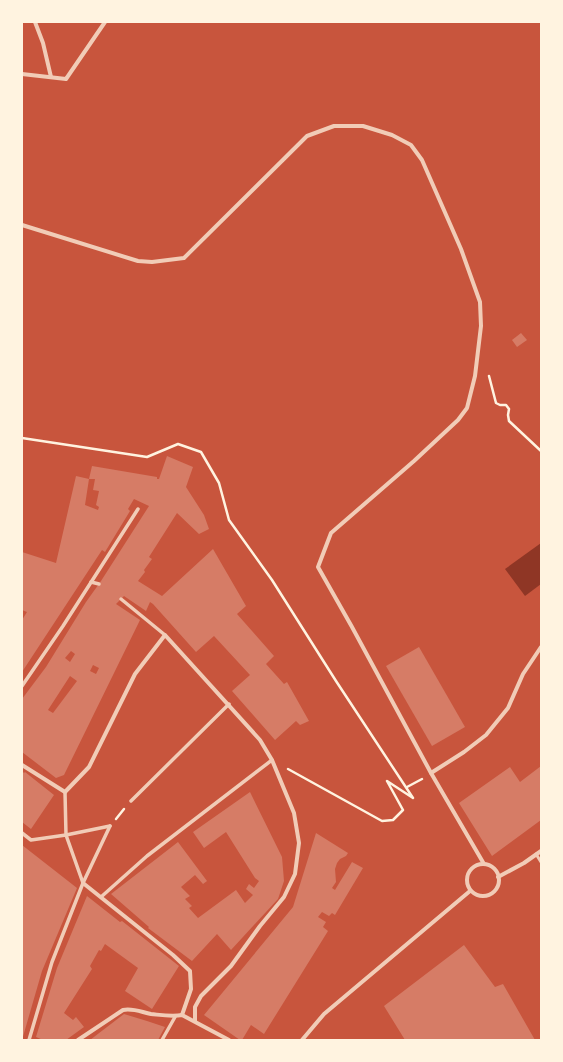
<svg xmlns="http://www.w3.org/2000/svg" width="563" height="1062" viewBox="0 0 563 1062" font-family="Barlow,sans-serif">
  <rect width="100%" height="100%" fill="#c8553d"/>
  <polygon fill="#8f3625" points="541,543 541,584 525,596 505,569"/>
  <g fill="#d67c66" fill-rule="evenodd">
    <polygon points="521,333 527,340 517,347 512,340"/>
    <path d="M167,456L193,467L186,487L204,515L209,529L199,534L177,513L149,557L152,559L144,570L145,572L138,581L162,596L213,549L246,606L237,614L274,656L266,664L284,684L287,682L309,721L300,725L296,721L275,740L232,691L250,675L214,636L196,652L153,604L150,602L146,611L124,596L116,604L140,620L64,775L56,778L22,752V699L46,667L86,602L101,581L149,506L134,499L128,509L130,511L105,552L102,550L22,672V620L27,612L22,610V552L56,563L76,476L89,479L92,466L157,477V479H159ZM89,479H95L93,490L99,491L96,505L99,507L98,510L85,505ZM71,651L75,654L70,662L65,658ZM93,665L99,668L96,674L90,671ZM70,676L77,681L53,713L48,710Z"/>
    <polygon points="419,647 465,727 432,746 386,666"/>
    <polygon points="541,766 541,820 492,856 459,803 510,767 520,782"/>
    <polygon points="22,771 24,773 25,772 54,795 31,829 22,822"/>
    <polygon points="250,792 282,857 284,881 278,899 231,950 217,934 192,961 148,928 149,927 111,894 178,842 207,881 203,884 195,875 181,887 190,896 185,899 192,906 189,908 198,918 236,890 245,903 253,895 246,889 249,884 254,888 259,881 255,878 226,832 204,848 193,832"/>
    <polygon points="316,833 348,853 346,856 340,859 337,863 335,869 336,882 332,888 335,890 352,862 363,868 335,915 332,913 329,916 322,912 318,917 326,922 323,927 328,931 264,1034 251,1025 242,1040 240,1040 204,1015 293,907"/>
    <polygon points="22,845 77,888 42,971 22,1040"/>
    <polygon points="87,896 120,922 122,921 179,966 152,1009 125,991 138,968 105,944 101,951 99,950 90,966 92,969 64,1013 73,1020 76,1017 84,1027 66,1040 43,1040 36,1037 57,968"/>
    <polygon points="464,945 495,987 503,984 535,1040 405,1040 384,1006"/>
    <polygon points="124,1014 147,1021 165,1027 158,1040 90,1040"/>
  </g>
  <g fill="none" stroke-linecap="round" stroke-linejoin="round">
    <g stroke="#fff3e0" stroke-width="2.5">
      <polyline points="489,376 496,403 500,405 506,405 509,409 508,415 509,421 541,451"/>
      <polyline points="22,438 147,457 178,444 201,452 219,483 229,520 272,580 336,681 413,798 387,781 403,810 393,820 382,821 288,769"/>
      <polyline points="407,787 422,779"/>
      <polyline points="116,819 124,809"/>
    </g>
    <polyline stroke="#f1ccb7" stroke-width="3" points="536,854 541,862"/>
    <g stroke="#f1ccb7" stroke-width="3.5">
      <polyline points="91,582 99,584"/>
      <polyline points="121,599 165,635"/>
      <polyline points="22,686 63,626 138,509"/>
      <polyline points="65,792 66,835 83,883"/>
      <polyline points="131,801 229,704"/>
      <polyline points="22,833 31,840 66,835 110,826"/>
      <polyline points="101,897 147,856 272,760"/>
      <polyline points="29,1040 52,962 83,883 110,826"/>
      <polyline points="162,1040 175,1017"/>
    </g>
    <g stroke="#f1ccb7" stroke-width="4">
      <polyline points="35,22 43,43 51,77"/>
      <polyline points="22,74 66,79 105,22"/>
      <polyline points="22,225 138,261 152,262 184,258 307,136 334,126 363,126 392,135 411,145 422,160 461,249 480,302 481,326 475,376 467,408 458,420 414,461 331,533 318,567 352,627 431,773 484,864"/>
      <polyline points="22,765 65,792 89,767 135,674 165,635 260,740 272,760 294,813 299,843 295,874 284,897 260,926 231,966 201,996 195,1007 195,1021"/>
      <polyline points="431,773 464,752 486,735 508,708 523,674 541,647"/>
      <circle cx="483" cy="880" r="16"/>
      <polyline points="498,877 524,863 541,851"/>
      <polyline points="83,883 173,955 190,971 191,989 182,1015"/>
      <path d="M78,1040L123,1010C133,1008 141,1012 151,1014C161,1015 172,1017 182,1015L229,1040"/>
      <polyline points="302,1040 324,1014 470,891"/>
    </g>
  </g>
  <rect width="563" height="1062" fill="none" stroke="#fff3e0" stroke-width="46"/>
</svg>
